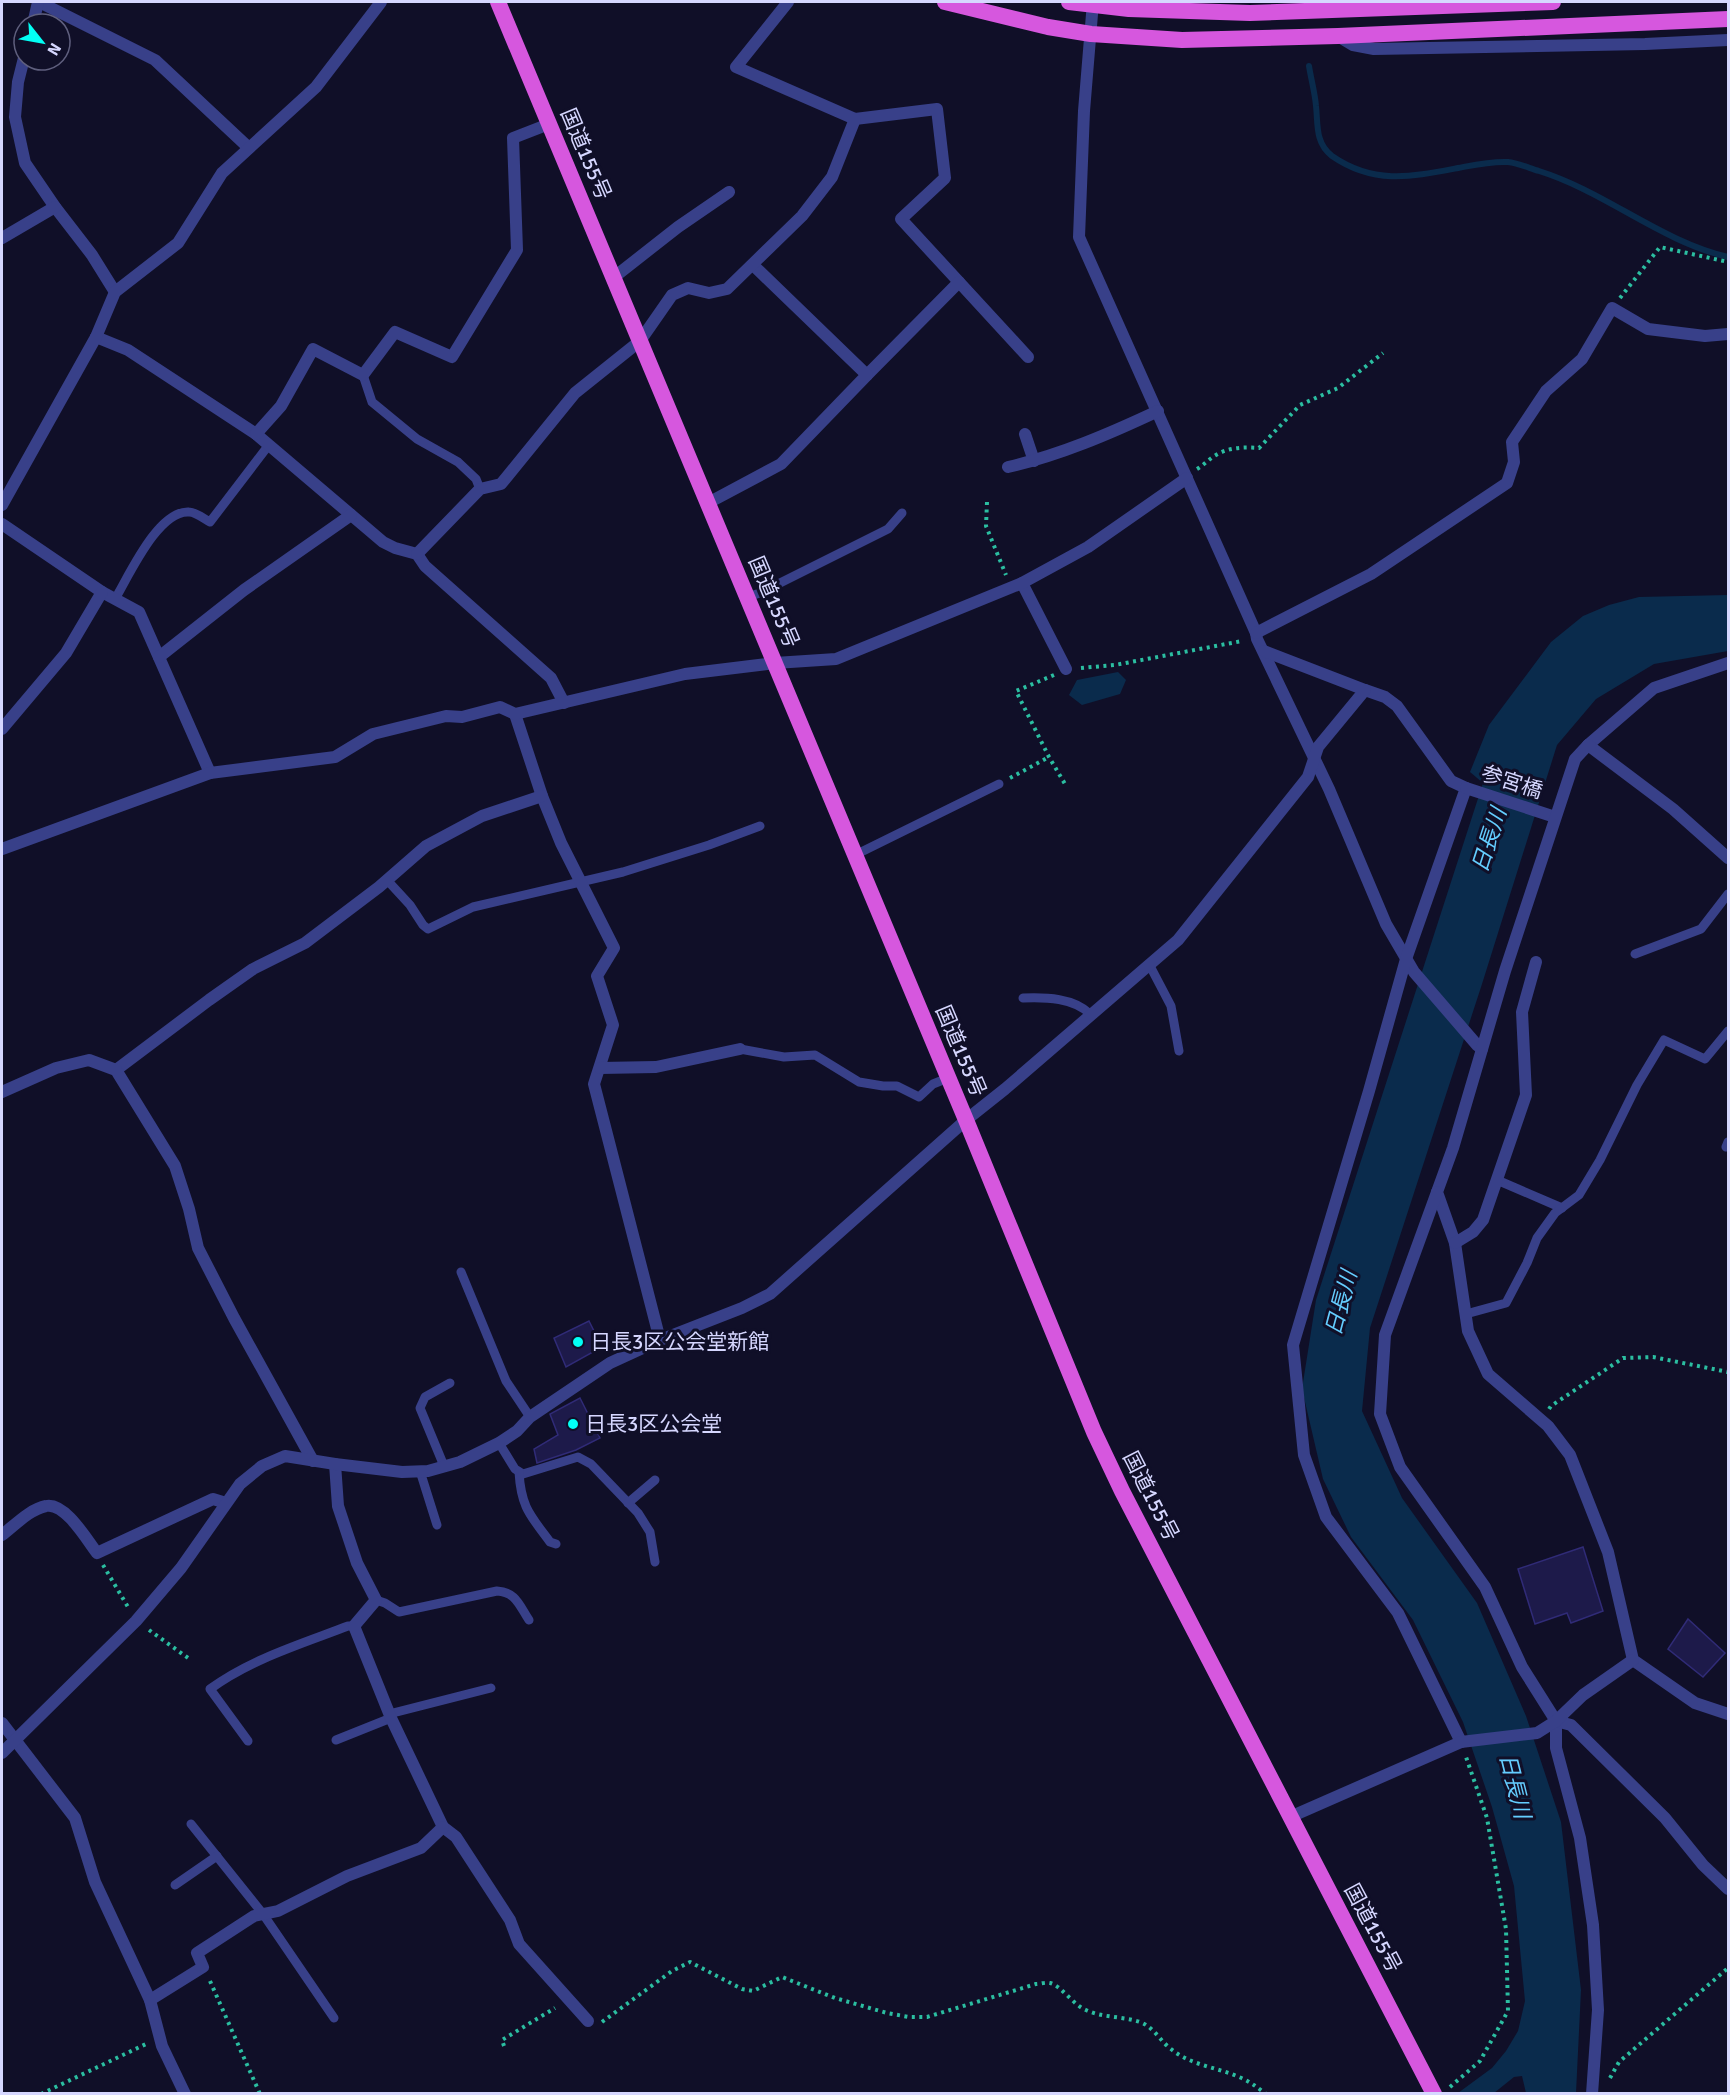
<svg xmlns="http://www.w3.org/2000/svg" width="1730" height="2095" viewBox="0 0 1730 2095" font-family="Signika,'Noto Sans JP',sans-serif">
  <rect width="100%" height="100%" fill="#100f28"/>
  <g fill="#0a2b4c">
    <polygon points="1728,595 1728,651 1654,664 1596,699 1557,745 1482,984 1370,1328 1362,1411 1402,1498 1477,1603 1526,1716 1561,1822 1581,1990 1576,2093 1526,2093 1522,2076 1514,2077 1494,2093 1458,2093 1492,2068 1506,2051 1518,2031 1525,2001 1514,1886 1492,1807 1463,1722 1413,1620 1351,1537 1323,1479 1302,1389 1316,1300 1483,783 1470,772 1489,725 1551,642 1583,616 1609,605 1639,597"/>
    <polygon points="1118,672 1126,680 1120,694 1082,705 1069,695 1077,680"/>
  </g>
  <g fill="none" stroke-linecap="round" stroke-linejoin="round">
    <path stroke="#0a2b4c" stroke-width="6" d="M1309,66C1311,79 1315,93 1316,106C1318,124 1315,143 1332,156C1374,185 1411,177 1458,168C1474,165 1492,161 1508,162C1518,163 1529,168 1539,171C1606,192 1660,241 1728,257"/>
  </g>
  <g fill="#1d1a4a" stroke="#302b77" stroke-width="1.5">
    <polygon points="589,1321 602,1347 566,1367 554,1338"/>
    <polygon points="580,1398 600,1438 576,1450 537,1463 534,1449 558,1435 550,1414"/>
    <polygon points="1583,1547 1603,1611 1571,1623 1567,1613 1535,1624 1518,1569"/>
    <polygon points="1688,1619 1725,1653 1703,1677 1668,1649"/>
  </g>
  <g fill="none" stroke-linecap="round" stroke-linejoin="round">
    <g stroke="#2bbea1" stroke-width="4" stroke-dasharray="3 4.5" stroke-linecap="butt">
      <polyline points="1620,298 1660,247 1728,262"/>
      <path d="M1197,469C1204,465 1209,459 1216,455C1229,447 1245,447 1259,448L1300,405L1338,388L1383,353"/>
      <polyline points="987,502 986,526 1006,575"/>
      <polyline points="1081,668 1115,665 1242,641"/>
      <polyline points="1054,675 1016,691 1049,757 1065,784"/>
      <polyline points="1010,778 1049,757"/>
      <polyline points="1549,1409 1551,1406 1623,1358 1653,1357 1728,1372"/>
      <polyline points="103,1565 128,1607"/>
      <polyline points="149,1630 188,1658"/>
      <polyline points="210,1981 260,2094"/>
      <path d="M602,2022L672,1971L690,1962L742,1989L753,1991L782,1977L835,1998L887,2013L909,2017H927L1036,1984C1040,1984 1046,1982 1050,1983C1062,1986 1073,2005 1086,2010C1103,2018 1122,2016 1140,2022C1154,2027 1160,2041 1171,2049C1190,2065 1216,2067 1239,2077C1249,2081 1257,2087 1266,2094"/>
      <polyline points="504,2046 502,2040 555,2008"/>
      <polyline points="1610,2078 1619,2062 1728,1968"/>
      <polyline points="1450,2087 1480,2061 1508,2011 1506,1929 1487,1818 1465,1754"/>
      <polyline points="41,2094 146,2044"/>
    </g>
    <g stroke="#384089" stroke-width="9">
      <polyline points="363,375 372,402 417,439 458,462 476,479 480,489"/>
      <polyline points="747,597 760,593 888,529 902,513"/>
      <path d="M115,599C129,576 158,510 189,512C196,512 204,519 210,522L268,446"/>
      <polyline points="855,855 999,784"/>
      <polyline points="387,880 410,905 423,925 428,929 473,907 623,872 709,845 760,826"/>
      <polyline points="1635,954 1701,929 1728,894"/>
      <polyline points="1149,964 1171,1006 1179,1051"/>
      <path d="M1023,998C1046,997 1074,998 1090,1014"/>
      <polyline points="740,1049 784,1057 815,1055 859,1082 883,1086 897,1086 919,1097 933,1084 948,1078"/>
      <polyline points="1726,1147 1728,1142"/>
      <polyline points="1497,1180 1562,1208"/>
      <polyline points="461,1272 506,1381 530,1417"/>
      <polyline points="1466,1314 1506,1303 1527,1263 1537,1238 1555,1213 1579,1195 1600,1160 1637,1085 1664,1040 1705,1059 1728,1031"/>
      <polyline points="499,1443 515,1469 523,1474 578,1457 591,1464 638,1513 650,1532 655,1562"/>
      <polyline points="444,1466 420,1408 425,1397 450,1383"/>
      <polyline points="420,1471 437,1525"/>
      <path d="M519,1472C521,1507 530,1515 550,1542L556,1544"/>
      <polyline points="628,1503 655,1480"/>
      <path d="M376,1600L385,1603L399,1612L497,1591C516,1592 519,1605 529,1620"/>
      <polyline points="389,1714 491,1688"/>
      <polyline points="336,1740 391,1718"/>
      <path d="M248,1741L210,1689C251,1659 301,1644 348,1626H354"/>
      <polyline points="191,1824 263,1914 334,2018"/>
      <polyline points="175,1885 217,1856"/>
    </g>
    <g stroke="#384089" stroke-width="12">
      <polyline points="39,2 155,60 249,148"/>
      <polyline points="1093,2 1084,111 1079,237 1256,633 1257,639 1329,789 1386,924 1414,972 1477,1045 1482,1049"/>
      <polyline points="33,24 38,2"/>
      <polyline points="1338,36 1353,45 1374,49 1645,44 1728,40"/>
      <polyline points="24,58 18,82 15,117 25,163 55,207 92,255 115,292"/>
      <polyline points="855,119 937,109 945,178 901,219 959,282"/>
      <polyline points="2,238 55,207"/>
      <polyline points="613,278 678,227 729,192"/>
      <polyline points="96,337 128,350 256,434 383,542 395,548 417,554 425,566 551,678 564,703"/>
      <polyline points="867,375 959,282 1028,357"/>
      <polyline points="256,434 281,406 313,349 363,375 395,332 452,357 517,250 513,138 549,124"/>
      <polyline points="1025,434 1034,461"/>
      <path d="M1008,467C1060,455 1109,434 1158,411"/>
      <polyline points="708,503 781,464 867,375 753,265"/>
      <polyline points="2,505 96,337 115,292 178,243 222,173 316,87 381,2"/>
      <polyline points="2,524 102,592 139,612 210,773"/>
      <polyline points="417,554 480,489 501,484 575,393 640,341 672,295 688,288 709,293 727,289 802,216 832,177 855,119 736,67 788,2"/>
      <polyline points="1022,583 1066,669"/>
      <polyline points="1256,633 1371,574 1507,483 1514,462 1512,442 1546,391 1582,359 1612,308 1648,329 1705,336 1728,334"/>
      <polyline points="159,657 244,590 351,515"/>
      <polyline points="1365,690 1385,697 1397,706 1451,781 1466,788 1406,959 1369,1091 1293,1345 1304,1455 1326,1517 1398,1613 1461,1742"/>
      <polyline points="515,714 542,796 561,843 614,948 597,976 613,1025 594,1084 660,1340"/>
      <polyline points="2,729 66,653 102,592"/>
      <polyline points="1588,745 1654,688 1728,663"/>
      <polyline points="1466,788 1555,817"/>
      <polyline points="2,849 210,773 335,757 373,734 446,716 462,717 500,707 515,714 685,674 775,663 836,659 1022,583 1088,547 1187,478"/>
      <polyline points="1728,858 1673,809 1588,745 1575,759 1505,971 1453,1148 1437,1192 1455,1243 1468,1331 1488,1374 1548,1426 1570,1455 1608,1552 1633,1660 1695,1703 1728,1714"/>
      <polyline points="600,1068 656,1067 740,1049"/>
      <polyline points="116,1070 209,1000 253,969 305,943 379,887 426,846 482,816 542,796"/>
      <polyline points="2,1092 56,1068 89,1060 116,1070 175,1166 189,1209 198,1248 234,1318 313,1461"/>
      <polyline points="1437,1192 1385,1335 1380,1414 1400,1467 1485,1587 1522,1667 1556,1721 1556,1748 1580,1838 1593,1925 1598,2010 1592,2094"/>
      <polyline points="1455,1243 1473,1232 1483,1220 1526,1095 1522,1012 1536,962"/>
      <polyline points="335,1464 338,1506 357,1563 376,1600 354,1626 391,1718 443,1827 456,1837 510,1920 519,1944 588,2021"/>
      <path d="M2,1535C14,1526 30,1509 46,1506C65,1502 87,1540 97,1553L213,1499L226,1503"/>
      <polyline points="1556,1721 1571,1725 1665,1818 1703,1865 1728,1889"/>
      <polyline points="2,1723 75,1818 95,1882 150,2000 162,2046 185,2094"/>
      <polyline points="2,1753 136,1621 181,1568 240,1484 262,1466 285,1456 335,1464 402,1472 428,1471 460,1462 499,1443 517,1431 530,1417 610,1363 660,1340 742,1308 770,1294 966,1120 1005,1089 1178,940 1308,777 1318,747 1365,690 1264,651"/>
      <polyline points="1290,1817 1461,1742 1537,1733 1556,1721 1583,1695 1633,1660"/>
      <polyline points="150,2000 203,1967 197,1953 254,1916 278,1911 347,1876 421,1848 443,1827"/>
    </g>
    <g stroke="#d657de" stroke-width="16">
      <polyline points="498,2 966,1120 1094,1432 1122,1491 1434,2094"/>
      <polyline points="945,2 1048,27 1091,34 1182,40 1338,36 1728,19"/>
      <polyline points="1069,2 1129,9 1250,13 1553,2"/>
    </g>
  </g>
  <g fill="#02fff5" stroke="#100f28" stroke-width="2">
    <circle cx="578" cy="1342" r="6"/>
    <circle cx="573" cy="1424" r="6"/>
  </g>
  <g text-anchor="middle" dominant-baseline="central" stroke-width="6" stroke-linejoin="round" paint-order="stroke">
    <g font-size="21" fill="#d6d7ff" stroke="#100f28">
      <text transform="translate(586 154) rotate(67)">国道155号</text>
      <text transform="translate(774 602) rotate(67)">国道155号</text>
      <text transform="translate(1512 782) rotate(18)">参宮橋</text>
      <text transform="translate(961 1051) rotate(67)">国道155号</text>
      <text transform="translate(1151 1496) rotate(63)">国道155号</text>
      <text transform="translate(1373 1928) rotate(62)">国道155号</text>
    </g>
    <g font-size="21" fill="#d6d7ff" stroke="#100f28" text-anchor="start">
      <text x="590" y="1342">日長3区公会堂新館</text>
      <text x="585" y="1424">日長3区公会堂</text>
    </g>
    <g font-size="22" font-style="italic" fill="#64cdff" stroke="#100f28">
      <text transform="translate(1489 840) rotate(-72)">日長川</text>
      <text transform="translate(1341 1303) rotate(-75)">日長川</text>
      <text transform="translate(1515 1786) rotate(76)">日長川</text>
    </g>
  </g>
  <rect width="1730" height="2095" fill="none" stroke="#d6d7ff" stroke-width="6"/>
  <g transform="translate(42 42) rotate(121)"><circle r="28" fill="#100f28" stroke="#5f5f7e" stroke-width="1.5"/>
  <path d="M0-4.5L10 22L0 15L-10 22Z" fill="#02fff5"/>
  <text y="-9" font-size="16" font-weight="bold" text-anchor="middle" fill="#d6d7ff">N</text>
  </g>
</svg>
